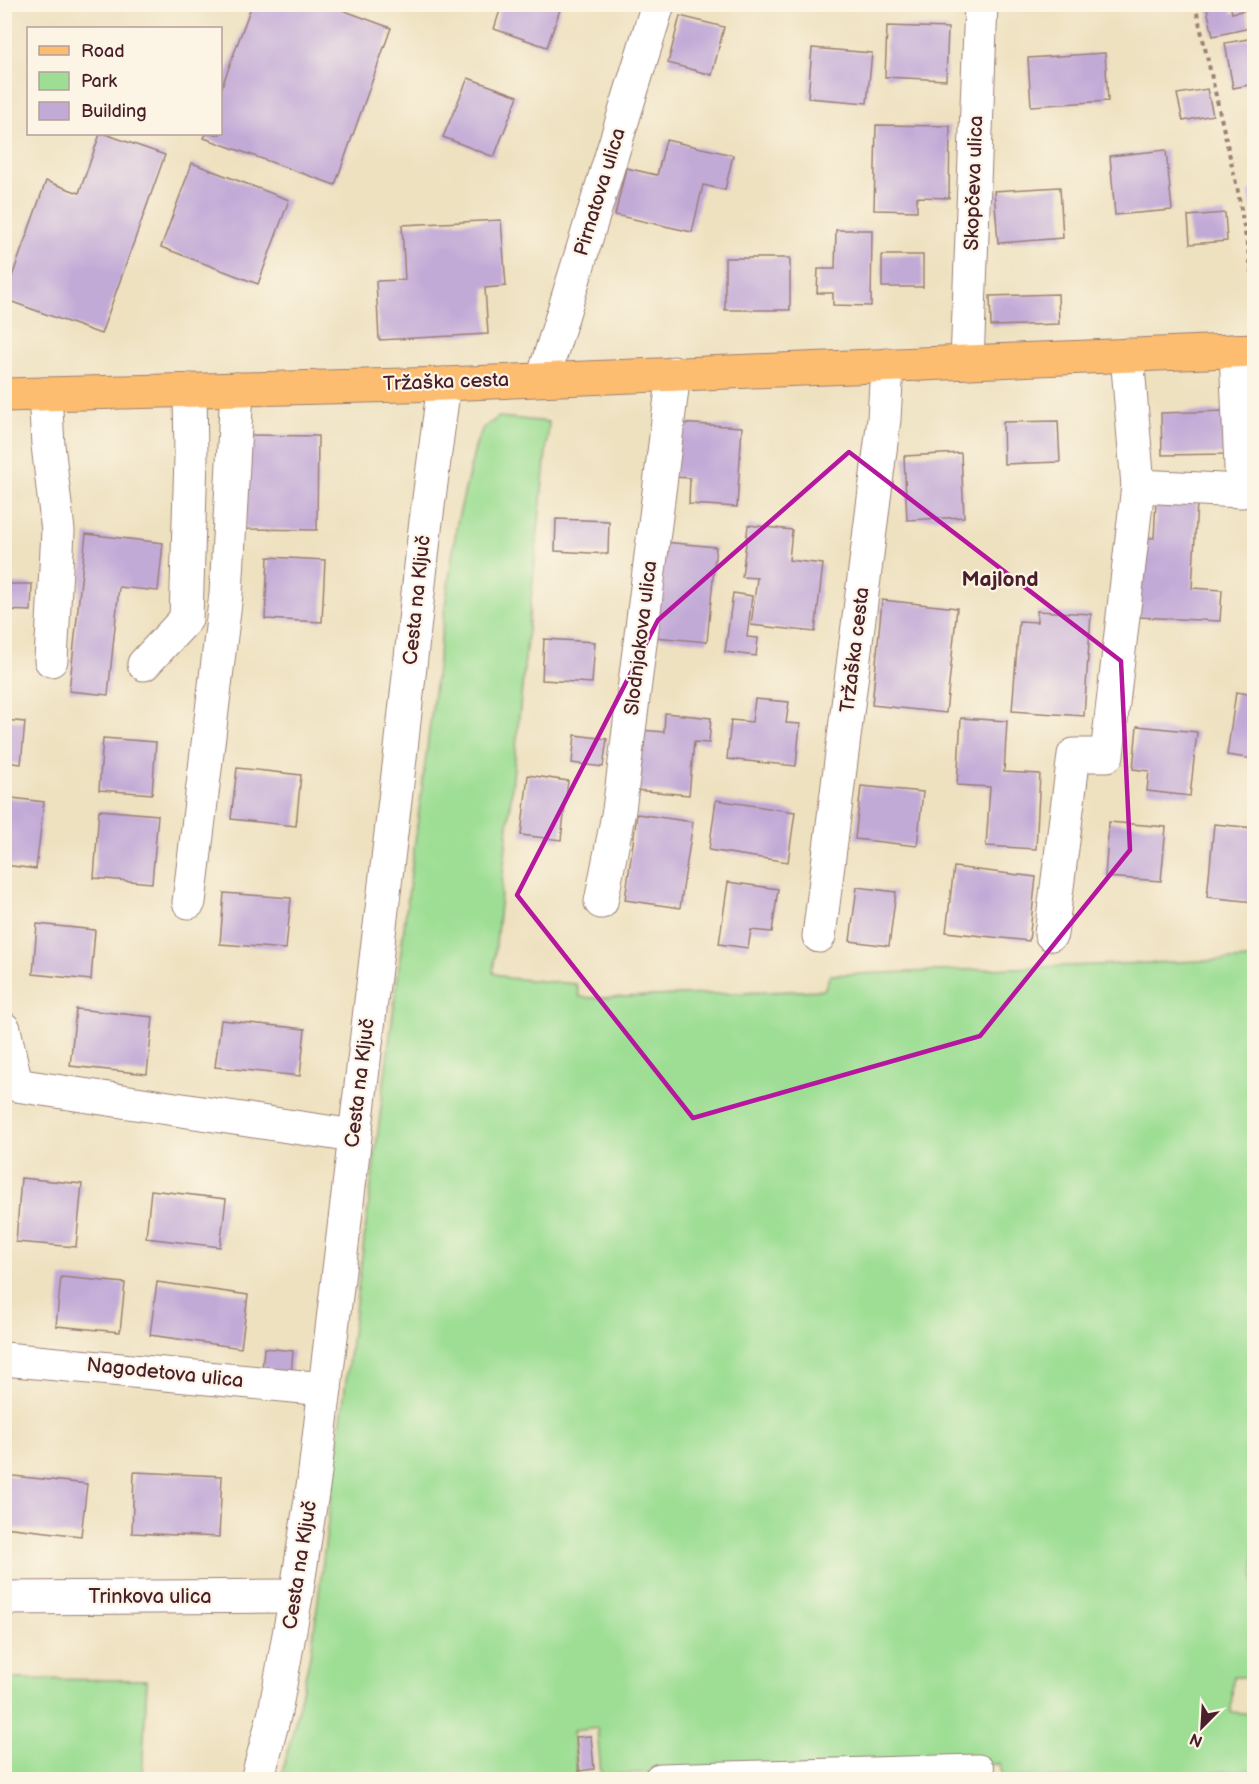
<svg xmlns="http://www.w3.org/2000/svg" width="1259" height="1784" viewBox="0 0 1259 1784" font-family="'Balsamiq Sans',sans-serif">
  <rect width="100%" height="100%" fill="#fcf5e5"/>
  <filter id="ink" filterUnits="userSpaceOnUse"><feTurbulence type="fractalNoise" baseFrequency=".0167" numOctaves="2"/><feDisplacementMap in="SourceGraphic" scale="12" xChannelSelector="R" yChannelSelector="G"/><feConvolveMatrix kernelMatrix="1 2 1 2 8 2 1 2 1" color-interpolation-filters="sRGB"/></filter>
  <filter id="wash" filterUnits="userSpaceOnUse"><feTurbulence type="fractalNoise" baseFrequency=".008" numOctaves="4" result="noise"/><feDisplacementMap in="SourceGraphic" scale="24" xChannelSelector="R" yChannelSelector="G"/><feGaussianBlur stdDeviation="1.35" result="paint"/><feColorMatrix in="noise" values="0 0 0 0 0 0 0 0 0 0 0 0 0 0 0 0 0 1.4 0 .05"/><feComposite in="paint" operator="in"/></filter>
  <g filter="url(#wash)">
    <rect width="100%" height="100%" fill="#eee1c0"/>
    <g fill="#9ede94" stroke="#747e60" stroke-width="1.5">
      <polygon points="499,417 549,422 493,973 508,978 576,984 580,997 595,998 824,990 830,975 1254,959 1254,1677 1233,1677 1231,1712 1253,1714 1254,1695 1254,1770 1166,1775 1166,1780 1002,1777 999,1764 696,1770 601,1775 597,1728 573,1731 577,1777 534,1780 280,1780 292,1735 312,1647 445,607 457,523 476,444 483,428"/>
      <polygon points="5,1679 147,1680 142,1779 5,1779"/>
    </g>
    <g id="blocks">
      <g fill="#c2aad7">
        <polygon points="252,4 326,4 391,28 335,185 204,138 206,134 220,134 220,92"/>
        <polygon points="502,4 562,4 547,47 494,29"/>
        <polygon points="1003,4 1073,4 1074,6 1003,11"/>
        <polygon points="1206,4 1230,4 1232,13 1246,10 1250,28 1213,36"/>
        <polygon points="680,16 724,27 712,75 668,63"/>
        <polygon points="887,26 948,28 946,80 885,77"/>
        <polygon points="1254,38 1254,84 1233,88 1225,43"/>
        <polygon points="812,48 872,53 867,103 808,98"/>
        <polygon points="1105,53 1108,101 1031,106 1028,58"/>
        <polygon points="468,78 518,96 494,157 443,137"/>
        <polygon points="1207,89 1213,115 1183,121 1177,94"/>
        <polygon points="876,125 950,126 949,198 917,197 917,211 874,210"/>
        <polygon points="100,134 105,134 165,155 101,334 4,299 46,181 79,193"/>
        <polygon points="666,140 733,155 725,190 703,185 692,232 615,215 626,168 657,175"/>
        <polygon points="1166,150 1172,210 1115,215 1110,156"/>
        <polygon points="192,163 289,200 258,284 161,247"/>
        <polygon points="1060,187 1063,238 998,243 994,191"/>
        <polygon points="1249,191 1254,191 1254,219 1253,219"/>
        <polygon points="1225,213 1227,241 1190,244 1188,216"/>
        <polygon points="501,220 506,286 485,288 488,334 379,340 376,281 405,280 402,225"/>
        <polygon points="836,230 872,230 871,306 833,305 833,293 817,293 818,269 835,269"/>
        <rect x="882" y="255" width="41" height="32"/>
        <rect x="725" y="258" width="65" height="52"/>
        <polygon points="1058,294 1059,324 991,326 990,296"/>
        <polygon points="1225,411 1226,454 1162,455 1161,413"/>
        <polygon points="1058,421 1060,462 1004,464 1003,422"/>
        <polygon points="677,423 742,427 737,507 689,504 690,478 674,477"/>
        <polygon points="246,435 318,436 317,530 245,529"/>
        <polygon points="961,453 964,517 907,520 904,456"/>
        <polygon points="1156,501 1197,503 1192,588 1222,590 1220,621 1138,617 1142,537 1154,538"/>
        <polygon points="556,519 609,521 608,554 555,551"/>
        <polygon points="748,525 792,530 789,560 823,564 815,632 751,625 757,578 742,577"/>
        <polygon points="86,534 163,543 158,591 119,587 108,695 69,691"/>
        <polygon points="664,542 716,547 707,642 655,637"/>
        <polygon points="268,557 325,560 322,622 265,619"/>
        <polygon points="4,584 32,584 31,611 4,610"/>
        <polygon points="733,593 752,596 747,637 758,638 756,656 725,652"/>
        <polygon points="882,600 957,608 946,713 872,705"/>
        <polygon points="1037,611 1091,614 1084,716 1012,711 1019,621 1037,622"/>
        <polygon points="544,639 595,642 592,683 542,680"/>
        <polygon points="1236,692 1254,695 1254,759 1227,755"/>
        <polygon points="755,699 789,702 786,723 800,724 796,766 727,759 731,720 752,722"/>
        <polygon points="665,713 711,718 709,743 694,742 689,795 635,790 641,730 664,732"/>
        <polygon points="961,718 1007,721 1004,772 1040,774 1036,849 986,846 990,787 957,785"/>
        <polygon points="4,720 25,722 21,764 4,762"/>
        <polygon points="1137,726 1197,732 1190,796 1147,791 1149,771 1133,769"/>
        <polygon points="575,735 607,739 603,767 572,763"/>
        <polygon points="103,738 156,742 152,794 99,790"/>
        <polygon points="237,768 301,775 296,826 231,819"/>
        <polygon points="528,775 568,781 561,840 521,835"/>
        <polygon points="861,786 923,792 917,846 855,839"/>
        <polygon points="4,797 44,802 36,869 4,865"/>
        <polygon points="716,800 795,812 788,862 709,850"/>
        <polygon points="99,810 158,815 152,883 94,878"/>
        <polygon points="637,814 693,822 680,908 625,900"/>
        <polygon points="1109,822 1166,827 1161,881 1105,877"/>
        <polygon points="1214,824 1254,828 1254,902 1207,897"/>
        <polygon points="954,867 1036,877 1029,941 946,932"/>
        <polygon points="728,882 778,889 772,932 751,930 748,948 719,944"/>
        <polygon points="857,887 896,892 889,946 850,941"/>
        <polygon points="224,893 291,898 286,949 220,944"/>
        <polygon points="37,924 95,930 91,980 33,974"/>
        <polygon points="76,1009 153,1017 147,1074 70,1066"/>
        <polygon points="221,1020 305,1029 300,1076 215,1067"/>
        <polygon points="21,1178 82,1184 76,1247 16,1242"/>
        <polygon points="151,1190 226,1199 220,1247 146,1238"/>
        <polygon points="61,1277 125,1283 120,1332 56,1326"/>
        <polygon points="157,1282 248,1295 241,1348 150,1335"/>
        <polygon points="264,1348 293,1351 291,1374 262,1371"/>
        <polygon points="134,1472 222,1476 219,1537 132,1533"/>
        <polygon points="4,1475 87,1484 81,1536 4,1527"/>
        <polygon points="591,1736 594,1769 579,1771 576,1737"/>
      </g>
    </g>
  </g>
  <g filter="url(#ink)">
    <use href="#blocks" fill-opacity="0" stroke="#9c8076" stroke-width="1.5"/>
    <g fill="none" stroke-linecap="round" stroke-linejoin="round">
      <g stroke="#9c8076" stroke-width="35">
        <g id="minor">
          <polyline points="967,362 981,4"/>
          <polyline points="543,379 658,4"/>
          <polyline points="45,394 48,445 58,531 51,660"/>
          <polyline points="1138,486 1242,491 1236,351"/>
          <polyline points="144,664 186,619 191,457 190,390"/>
          <polyline points="189,902 226,594 237,389"/>
          <polyline points="601,902 619,810 674,373"/>
          <polyline points="1051,934 1074,755 1107,755 1138,486 1127,355"/>
          <polyline points="819,936 884,419 887,365"/>
          <polyline points="4,1029 16,1085 354,1136"/>
          <polyline points="4,1359 325,1389"/>
          <polyline points="4,1598 296,1596"/>
          <polyline points="257,1780 275,1712 296,1596 314,1480 400,758 425,529 444,384"/>
          <polyline points="660,1780 978,1771"/>
        </g>
      </g>
      <g stroke="#9c8076" stroke-width="35">
        <polyline id="major" points="4,395 444,384 1254,350"/>
      </g>
      <polyline stroke="#9c8076" stroke-width="4" stroke-dasharray="4.5 4.5" stroke-linecap="butt" points="1195,4 1238,192 1254,285"/>
      <use href="#minor" stroke="#fff" stroke-width="33"/>
      <use href="#major" stroke="#fcbd6f" stroke-width="33"/>
    </g>
  </g>
  <path fill="none" stroke="#b5179e" stroke-width="4.5" stroke-linejoin="round" d="M849,452L1121,661L1130,850L980,1036L693,1118L517,895L658,620Z"/>
  <g text-anchor="middle" dominant-baseline="central" stroke-width="4.5" stroke-linejoin="round" paint-order="stroke">
    <g font-size="20" fill="#4a1f2b" stroke="#fcf5e5">
      <text transform="translate(974 183) rotate(-88)">Skopčeva ulica</text>
      <text transform="translate(600 192) rotate(-73)">Pirnatova ulica</text>
      <text transform="translate(446 382) rotate(-2)">Tržaška cesta</text>
      <text transform="translate(417 600) rotate(-84)">Cesta na Ključ</text>
      <text transform="translate(641 638) rotate(-83)">Slodnjakova ulica</text>
      <text transform="translate(855 650) rotate(-83)">Tržaška cesta</text>
      <text transform="translate(360 1083) rotate(-83)">Cesta na Ključ</text>
      <text transform="translate(165 1373) rotate(6)">Nagodetova ulica</text>
      <text transform="translate(300 1565) rotate(-81)">Cesta na Ključ</text>
      <text x="150" y="1597">Trinkova ulica</text>
    </g>
    <g font-size="21" font-weight="bold" fill="#4a1f2b" stroke="#fcf5e5">
      <text x="1000" y="579">Majlond</text>
    </g>
  </g>
  <rect width="1259" height="1784" fill="none" stroke="#fcf5e5" stroke-width="24"/>
  <rect x="27" y="27" width="195" height="108" fill="#fcf5e5" stroke="#b59f9b" stroke-width="1.5"/>
  <rect x="39" y="46" width="30" height="9" fill="#fcbd6f" stroke="#b59f9b" stroke-width="1.5"/>
  <text x="81" y="57" font-size="18" fill="#4a1f2b">Road</text>
  <rect x="39" y="72" width="30" height="18" fill="#9ede94" stroke="#b59f9b" stroke-width="1.5"/>
  <text x="81" y="87" font-size="18" fill="#4a1f2b">Park</text>
  <rect x="39" y="102" width="30" height="18" fill="#c2aad7" stroke="#b59f9b" stroke-width="1.5"/>
  <text x="81" y="117" font-size="18" fill="#4a1f2b">Building</text>
  <g transform="translate(1202 1727) rotate(204)" stroke="#fcf5e5" stroke-width="4.5" paint-order="stroke">
  <path d="M0-4.5L10 22L0 15L-10 22Z" fill="#4a1f2b"/>
  <text y="-9" font-size="16" font-weight="bold" text-anchor="middle" fill="#4a1f2b">N</text>
  </g>
</svg>
